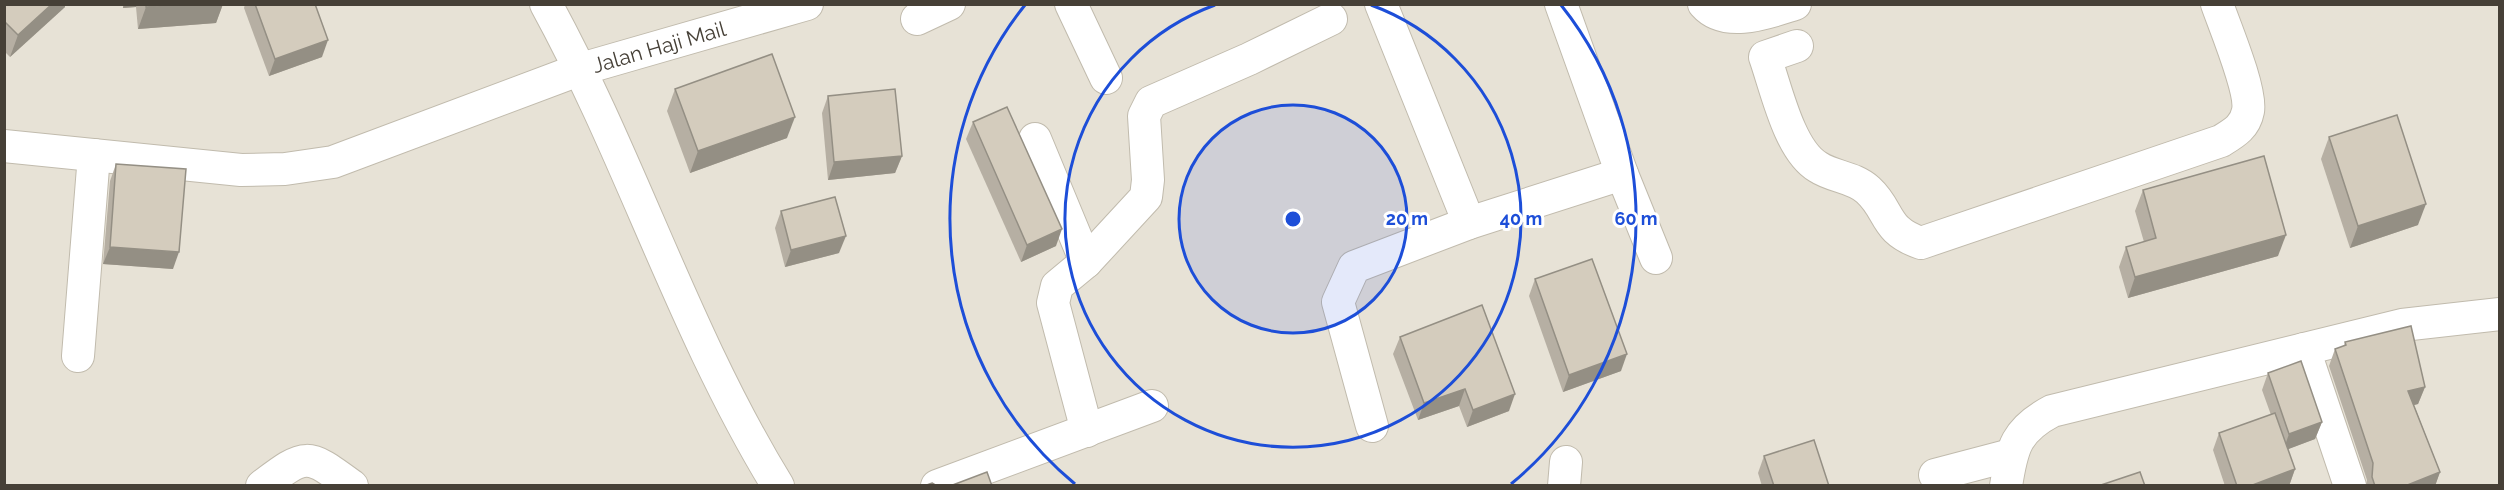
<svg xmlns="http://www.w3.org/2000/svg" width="2504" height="490" viewBox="0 0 2504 490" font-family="Raleway,sans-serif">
  <rect width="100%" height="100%" fill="#f3f0e8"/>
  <polygon fill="#e7e2d6" points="4,5 2499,5 2499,485 5,485"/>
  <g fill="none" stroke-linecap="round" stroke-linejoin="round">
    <g stroke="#c1bbad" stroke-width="34">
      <g id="minor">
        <path d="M546,4C632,161 684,333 778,486"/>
        <polyline points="1071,4 1106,78"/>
        <polyline points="1381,4 1469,223"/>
        <polyline points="1561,4 1622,174 1656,258"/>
        <path d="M1704,4C1726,29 1769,12 1795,4"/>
        <polyline points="917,19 949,4"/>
        <path d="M1797,46L1765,57C1776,88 1789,150 1818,167C1833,177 1854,177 1868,190C1891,211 1883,230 1921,243L2221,141C2234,133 2245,127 2248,111C2252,91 2225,27 2217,4"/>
        <polyline points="1035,139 1086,262"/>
        <polyline points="4,146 241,170 285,169 333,162 581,69 807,4"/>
        <polyline points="2304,349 2350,486"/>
        <polyline points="78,356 94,155"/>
        <polyline points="1372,426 1338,302 1354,267 1469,223 1622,174"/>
        <polyline points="1087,431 1053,303 1057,286 1086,262 1146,197 1148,180 1144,116 1151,102 1249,59 1331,19"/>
        <polyline points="1935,475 2011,455"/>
        <path d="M262,486C307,452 307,453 352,486"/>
        <polyline points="937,486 1152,406"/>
        <polyline points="1564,486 1566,462"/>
        <path d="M2006,486C2012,447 2016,430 2052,411L2402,325L2500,314"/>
      </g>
    </g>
    <use href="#minor" stroke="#fff" stroke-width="32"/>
  </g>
  <g fill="#b6afa3">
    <polygon points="4,4 65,4 65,7 10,57 4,51"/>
    <polygon points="123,4 223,4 216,23 138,29 136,7 123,8"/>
    <polygon points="245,4 315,4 322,57 269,76 244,8"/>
    <polygon points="675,89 787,138 690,173 667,111"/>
    <polygon points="828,96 902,156 895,173 828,180 822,113"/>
    <polygon points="973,122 1056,246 1021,262 966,139"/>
    <polygon points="2329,137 2418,225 2350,248 2321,159"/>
    <polygon points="116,164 173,269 103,264 110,181"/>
    <polygon points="2143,190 2278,256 2128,298 2119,267 2126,247 2144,242 2135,211"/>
    <polygon points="781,211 839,253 785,267 775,228"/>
    <polygon points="1535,279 1621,371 1563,392 1529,296"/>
    <polygon points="1400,337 1509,411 1467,427 1459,406 1418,420 1393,354"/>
    <polygon points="2345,342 2425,387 2418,404 2414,405 2440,472 2435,486 2366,486 2367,480 2329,366 2335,349 2344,346"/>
    <polygon points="2268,373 2322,422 2315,439 2288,449 2295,469 2289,486 2225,486 2213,450 2219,433 2271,415 2262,390"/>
    <polygon points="1764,456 1829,486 1762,486 1758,473"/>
  </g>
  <g fill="#948f84">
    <polygon points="52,4 65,4 65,7 10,57 18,35"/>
    <polygon points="124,4 137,4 136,7 123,8"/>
    <polygon points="185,4 223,4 216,23 138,29 146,7"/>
    <polygon points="328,40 322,57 269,76 275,59"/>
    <polygon points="795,117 787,138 690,173 698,151"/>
    <polygon points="902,156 895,173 828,180 834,162"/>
    <polygon points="2426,204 2418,225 2350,248 2358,226"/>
    <polygon points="1062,229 1056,246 1021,262 1027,245"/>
    <polygon points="2286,235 2278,256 2128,298 2135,277"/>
    <polygon points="846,236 839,253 785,267 791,250"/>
    <polygon points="110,247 179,252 173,269 103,264"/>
    <polygon points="1627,354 1621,371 1563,392 1569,375"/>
    <polygon points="2425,387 2418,404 2402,408 2408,391"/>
    <polygon points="1465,389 1459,406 1418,420 1424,403"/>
    <polygon points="1515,394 1509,411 1467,427 1473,410"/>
    <polygon points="2322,422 2315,439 2283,451 2289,434"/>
    <polygon points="2295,469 2289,486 2250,486"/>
    <polygon points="2440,472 2435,486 2405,486"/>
  </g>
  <g fill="#d4ccbd" stroke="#948f84" stroke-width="1.5">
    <polygon points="4,4 52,4 18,35 4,21"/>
    <polygon points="146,4 185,4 146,7"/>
    <polygon points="255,4 315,4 328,40 275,59"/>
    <polygon points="772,54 795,117 698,151 675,89"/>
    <polygon points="895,89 902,156 834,162 828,96"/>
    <polygon points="1007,107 1062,229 1027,245 973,122"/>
    <polygon points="2397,115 2426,204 2358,226 2329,137"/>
    <polygon points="2264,156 2286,235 2135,277 2126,247 2156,238 2143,190"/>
    <polygon points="116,164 186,169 179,252 110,247"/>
    <polygon points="835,197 846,236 791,250 781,211"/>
    <polygon points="1592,259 1627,354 1569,375 1535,279"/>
    <polygon points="1482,305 1515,394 1473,410 1465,389 1424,403 1400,337"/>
    <polygon points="2411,326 2425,387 2408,391 2440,472 2405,486 2375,486 2372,477 2373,463 2335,349 2346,345 2345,342"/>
    <polygon points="2301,361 2322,422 2289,434 2268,373"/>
    <polygon points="2275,413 2295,469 2250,486 2237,486 2219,433"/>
    <polygon points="1814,440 1829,486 1774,486 1764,456"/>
    <polygon points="987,472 992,486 950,486"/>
    <polygon points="2140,472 2145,486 2098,486"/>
    <polygon points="932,483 937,486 924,486"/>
  </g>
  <circle cx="1293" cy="219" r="114" fill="#1d4ed8" fill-opacity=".12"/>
  <g fill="none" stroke="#1d4ed8" stroke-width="3">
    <circle cx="1293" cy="219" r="114"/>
    <path d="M1371 5A228 228 0 1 1 1215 5"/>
    <path d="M1075 484A343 343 0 0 1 1025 5M1561 5A343 343 0 0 1 1511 484"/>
  </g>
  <g text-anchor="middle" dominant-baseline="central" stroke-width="6" stroke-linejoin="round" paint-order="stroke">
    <g font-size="21" fill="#464037" stroke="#fff">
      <text transform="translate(659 47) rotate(-16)">Jalan Haji Mail</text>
    </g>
  </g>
  <circle cx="1293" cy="219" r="9" fill="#1d4ed8" stroke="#fff" stroke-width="3"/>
  <g font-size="18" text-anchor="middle" font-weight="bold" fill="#1d4ed8" stroke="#fff" stroke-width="6" stroke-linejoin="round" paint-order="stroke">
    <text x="1407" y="225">20 m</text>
    <text x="1521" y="225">40 m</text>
    <text x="1636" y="225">60 m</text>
  </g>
  <rect width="2504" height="490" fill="none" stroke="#464037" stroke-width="12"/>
</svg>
